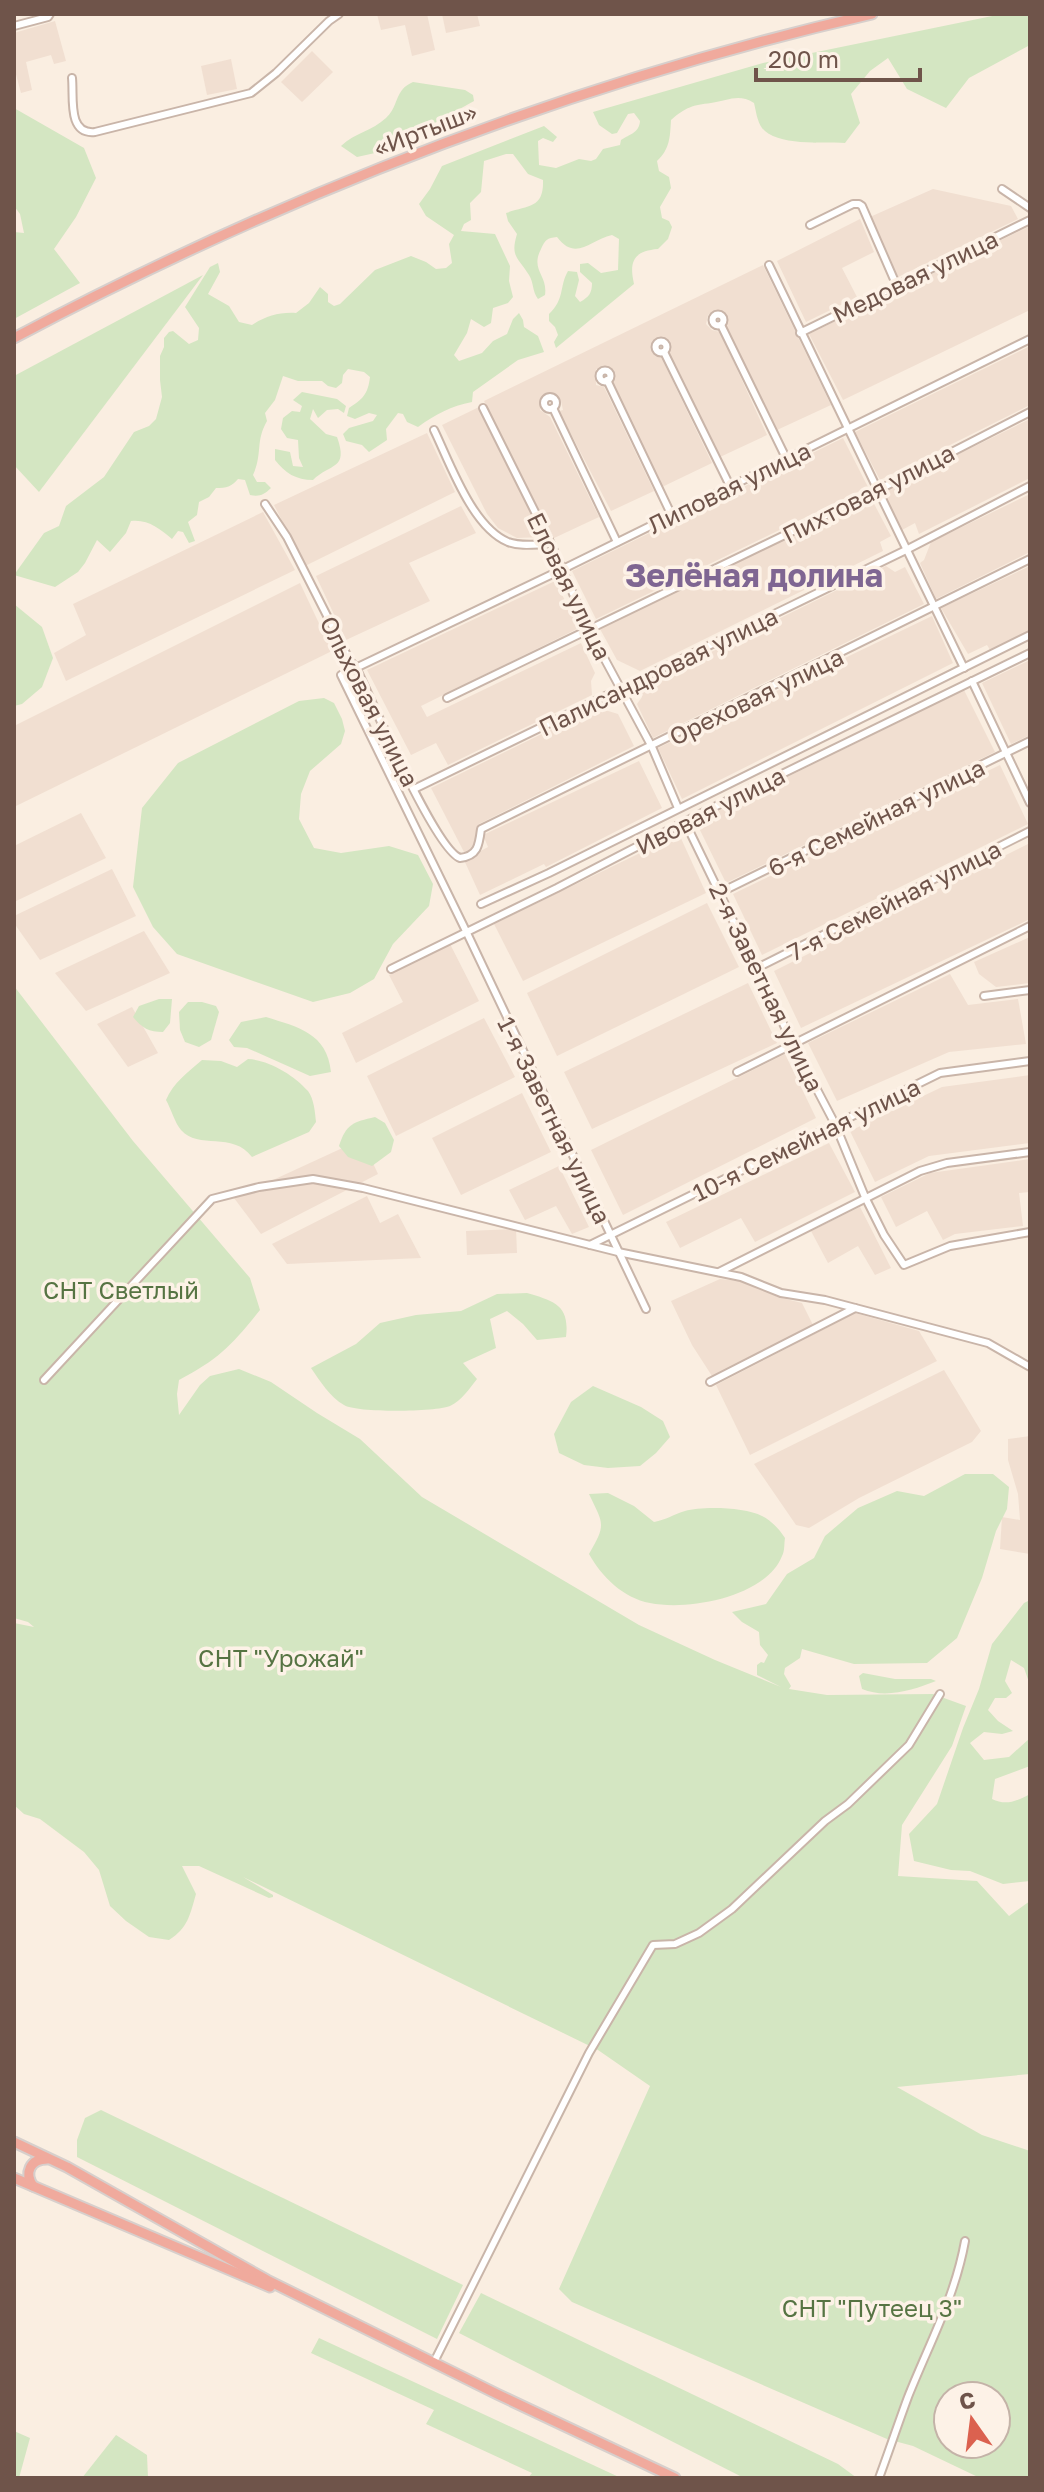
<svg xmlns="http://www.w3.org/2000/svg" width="1044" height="2492" viewBox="0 0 1044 2492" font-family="'Golos Text',sans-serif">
  <rect width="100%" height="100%" fill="#faeee1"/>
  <g fill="#f1dfd1">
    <polygon points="377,14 427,14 435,50 412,56 405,25 381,30"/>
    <polygon points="442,14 477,14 480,26 446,33"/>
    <polygon points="55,21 66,61 54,64 51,55 26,62 32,90 21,93 14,67 14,33"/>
    <polygon points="312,51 333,72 302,102 281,82"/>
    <polygon points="231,59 237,89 207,95 201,66"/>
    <polygon points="933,189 1011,206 1018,219 898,277 870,217"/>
    <polygon points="860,219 874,252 842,268 857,297 806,322 777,261"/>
    <polygon points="1030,226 1030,310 843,400 809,334"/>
    <polygon points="763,265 831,405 777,430 727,328 727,316 721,311 713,312 708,315 706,324 712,330 720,332 767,435 720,457 668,354 670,343 659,340 654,342 653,350 662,359 712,463 662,487 611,385 613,374 611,369 607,367 596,369 596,385 604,387 654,491 611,511 559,411 563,410 561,401 552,394 541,398 540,410 550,417 599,517 552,539 484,401"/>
    <polygon points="1030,346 1030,405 880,480 855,432"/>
    <polygon points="479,407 543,537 517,538 498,528 487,514 442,425"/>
    <polygon points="1030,419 1030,478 919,534 915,523 902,530 883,491"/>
    <polygon points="427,433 455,492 305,566 274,505"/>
    <polygon points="843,438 868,487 596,619 572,571"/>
    <polygon points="1030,494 1030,552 936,599 920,563 924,560 931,542"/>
    <polygon points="871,498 891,536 880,542 883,551 640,671 617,660 600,629"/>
    <polygon points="461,506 476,533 409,563 430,601 346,640 316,576"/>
    <polygon points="263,512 295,570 66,681 54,653 86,635 73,604"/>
    <polygon points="886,566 895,572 905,567 924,604 653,738 637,704 642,697 642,686"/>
    <polygon points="1030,566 1030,631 990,650 987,645 968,654 941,608"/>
    <polygon points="555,581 579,628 421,706 427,717 581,643 595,673 591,681 592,695 448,765 436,743 411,755 367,670"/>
    <polygon points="300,583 332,651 14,807 14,726"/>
    <polygon points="932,616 953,663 682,799 658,748"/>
    <polygon points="1030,660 1030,735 1011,744 982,683"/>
    <polygon points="964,690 995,752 726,883 696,822"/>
    <polygon points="601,705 605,710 618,714 634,746 479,824 473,849 464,852 431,788"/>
    <polygon points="639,761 662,808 546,867 544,864 480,895 464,860 488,847 483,835"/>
    <polygon points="1000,765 1028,824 762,955 733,894"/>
    <polygon points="81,813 106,858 14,902 14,846"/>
    <polygon points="679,834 706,893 523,981 494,924"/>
    <polygon points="1030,843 1030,919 801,1028 774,971"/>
    <polygon points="112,869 136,916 40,960 14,923 14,916"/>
    <polygon points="707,903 739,967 557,1056 527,993"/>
    <polygon points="144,931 170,973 86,1011 55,973"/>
    <polygon points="1030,937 1030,983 996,987 979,974 974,962"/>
    <polygon points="450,944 479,1001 356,1063 342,1033 403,1002 389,975"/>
    <polygon points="950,974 968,1005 1018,999 1026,1044 949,1052 837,1101 808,1043"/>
    <polygon points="748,983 777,1043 592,1129 564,1072"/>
    <polygon points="132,1007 158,1053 128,1067 97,1024"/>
    <polygon points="484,1018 515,1077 396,1136 367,1076"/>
    <polygon points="785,1054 816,1118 623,1215 591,1150"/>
    <polygon points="1030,1075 1030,1143 929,1156 875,1182 850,1131 942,1087"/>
    <polygon points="522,1093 551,1152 461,1195 432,1138"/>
    <polygon points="362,1139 378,1174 261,1234 234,1198"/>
    <polygon points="829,1143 855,1192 755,1242 741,1218 680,1248 666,1222"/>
    <polygon points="1030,1159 1030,1192 1019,1193 1023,1226 955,1234 943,1240 927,1211 896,1227 881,1197 930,1173"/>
    <polygon points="559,1166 589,1227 572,1234 556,1206 525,1220 509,1190"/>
    <polygon points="367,1196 380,1223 398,1214 421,1258 287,1264 272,1244"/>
    <polygon points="860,1207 891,1268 875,1275 858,1246 828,1263 811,1231"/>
    <polygon points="516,1229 517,1253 467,1255 466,1231"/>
    <polygon points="720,1279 741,1281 778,1297 802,1303 813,1325 712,1376 692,1345 671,1301"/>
    <polygon points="855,1313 919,1331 937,1361 750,1455 716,1385"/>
    <polygon points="944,1370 981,1431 972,1442 859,1498 809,1528 796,1525 754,1464"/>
    <polygon points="1030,1436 1030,1554 1000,1549 1002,1517 1020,1520 1018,1494 1008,1460 1008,1439"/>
  </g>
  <g fill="#d4e6c2" fill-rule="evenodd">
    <path d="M1002,14H1030V45L969,78L946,108L907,89L888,58L870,71L851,94L860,123L845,143C823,142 776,146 762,128C757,121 756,111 754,103C738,93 728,101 711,103C693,105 686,107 671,120C670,137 670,149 657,161L659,171L669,177L671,188L660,207L662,218L669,221L672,227L668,239L658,249C633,251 629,262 634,284L556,348L554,342L558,335L555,327L549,321V314C565,299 559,287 568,271L577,272L579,280L575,296L580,302C589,297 592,293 592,283L580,272V264L588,263L601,273L618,270L619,239L612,235C590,240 576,262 557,237C547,238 545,240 541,249C530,270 548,275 545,295L538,299C532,291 534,283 529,275C518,257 510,257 517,234L508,221L506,213C528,205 544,209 543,180L528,174L513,154H506L484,161L481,192L470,203L471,220L464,224L461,231L495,234L510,266L509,281L513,297L508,303L493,308L491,323L484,327L471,319L467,333L454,355L459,361L482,353L493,341L507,334L513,319L519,313L523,320L524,327L538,336L544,352L518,360L473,392L472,402C451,406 436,414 418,427L407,422L403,414L398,413L386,429L387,440L369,452L362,445L346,441L343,434L349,428L373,421L377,415L369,413L355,419L347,416L349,408C363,399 368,394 370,377L364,372L348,369L343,375L342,383L336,388L328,386L322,381H298L283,376L275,400L265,413L267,421C255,442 263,453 253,475L257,482H265L271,488C264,495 259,497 250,495L245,480L238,479C231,487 227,488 216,488L209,497L199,502L197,515L188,522L195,541L189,543L183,532L178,531L172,539C160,529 148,519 131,521L126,533L110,552L97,540L85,563L78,572L55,587L14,575L44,533L59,526L66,506L104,477L134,432L149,426L156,419L162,397L160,380V356L164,347V338L169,332L173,331L189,344L198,340L199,328L185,307L210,267L218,263L220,272L208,294L229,306L239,322L252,325C266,316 279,312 296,313L309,303L320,287L328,294V302L334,306L340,304L375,270L411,256L426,262L436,269L446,268L452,263L449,244L454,235L426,216L419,204L430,189L442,166L544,126L557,137L553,142L543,138L538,141L539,165L556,168L579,159L591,161L596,159L603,149L620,145L621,140C630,134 639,133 640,121L634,113L628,114L617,133L612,134L599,125L593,112L763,63Z"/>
    <path d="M413,82L465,90L473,95L474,101L384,151L357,157L341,146C356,132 372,131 386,118C396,109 395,99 402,90C405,86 409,84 413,82Z"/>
    <polygon points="14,108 84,148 96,178 76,217 54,249 80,283 14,319 14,232 24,233 20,214 14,206"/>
    <polygon points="203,275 39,492 14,465 14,376"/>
    <path d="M302,392L337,399L346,406L344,413L338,409L327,410L318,418L313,409L310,419L326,434L337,437C349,470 330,463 313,480C296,480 285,473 275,460V449L290,452L293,466L303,467L299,458L298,440L287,438L281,429L283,418L292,411L300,412L302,406L293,400Z"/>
    <polygon points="14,604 42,627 53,658 42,687 22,704 14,706"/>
    <polygon points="324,698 334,703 342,719 345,731 341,744 310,771 301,794 299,819 314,848 341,853 389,846 418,855 433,884 429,906 393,944 374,979 350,993 313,1002 177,954 153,927 133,887 142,808 178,763 299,701"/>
    <path d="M14,986L133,1141L250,1278L260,1310C232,1345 219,1359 179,1380L177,1394L179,1415L200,1385L210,1376L239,1369L271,1382L317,1413L360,1439L422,1497L639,1625L715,1660L781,1687L757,1675V1665L761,1662L764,1663L768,1655L760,1645L759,1632L742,1622L732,1612L766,1604L787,1574L814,1558L825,1536L858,1508L897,1491L924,1496L965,1474H993L1009,1487L1007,1509L996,1531L982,1578L957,1638L927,1663L854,1664L802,1649L800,1658L785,1668L784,1674L791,1686L789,1689L827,1695L933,1694L966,1706L952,1746L902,1825L898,1876L977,1881L1009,1916L1030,1901V2074L897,2087L982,2135L1030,2151V2478H980L913,2446L887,2439L572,2302L559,2289L650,2086L598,2050L243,1877L273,1895V1897L269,1898L199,1866H182L196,1894C190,1915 188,1928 169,1940L149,1937L126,1921L110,1906L99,1870L84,1852L40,1819L24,1814L14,1805V1623L34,1627L28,1622L14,1618ZM948,2396H996V2444H948Z"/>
    <path d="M159,999H172L170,1023L163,1032C149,1032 142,1028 133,1017L139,1006Z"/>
    <polygon points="188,1002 202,1002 216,1006 219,1012 211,1040 199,1047 185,1042 180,1030 179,1012"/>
    <path d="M266,1017C298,1027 327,1033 331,1072L310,1076L247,1048L234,1047L229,1040L241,1022Z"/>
    <path d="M248,1059C269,1060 294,1075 308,1091C314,1099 315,1112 316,1122L309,1132L252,1157C233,1131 198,1150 181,1130C175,1123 171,1109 166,1100C173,1083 188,1072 202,1060L221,1061L237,1067Z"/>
    <path d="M375,1117L385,1123L394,1140L391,1152L372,1166L348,1157L339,1146C346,1124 353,1122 375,1117Z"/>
    <path d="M527,1293C554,1301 570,1305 566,1337L537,1340L523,1324L507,1311L490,1319L496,1348L463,1363L477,1379C470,1388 461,1401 450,1406C436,1412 356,1413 344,1405C330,1397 320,1381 311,1368L356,1344L380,1323L416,1315L461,1311L497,1294Z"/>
    <polygon points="593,1386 641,1407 663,1421 670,1437 656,1453 640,1466 608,1468 584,1465 559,1453 554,1434 571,1402"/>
    <path d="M608,1493L634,1506L654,1522C666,1520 674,1514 685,1511C702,1506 745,1507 762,1516C772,1521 779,1529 785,1538C784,1543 785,1551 782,1556C766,1597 688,1611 650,1603C623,1598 602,1577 589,1554C607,1523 603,1524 589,1494Z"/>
    <path d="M1030,1600V1685L1024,1668L1011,1660L1005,1681L1012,1693L1006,1698H995L988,1710L998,1721L1013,1731L1002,1734L984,1732L970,1743L984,1760L1009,1757L1030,1738V1766L995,1779L992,1799C1006,1806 1017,1801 1030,1794V1881L1003,1884L970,1871L951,1870L914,1861L909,1834L937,1804L963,1728L979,1689L992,1644L1024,1603Z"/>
    <path d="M863,1673L895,1679H931L936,1681C913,1690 886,1699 862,1689L859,1676Z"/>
    <polygon points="101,2110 463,2285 437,2339 77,2157 77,2140 85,2118"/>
    <polygon points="481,2293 838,2464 857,2478 744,2478 459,2333"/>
    <polygon points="319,2338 621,2478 528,2478 532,2473 426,2424 434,2410 311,2353"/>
    <polygon points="14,2431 30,2438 19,2478 14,2478"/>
    <polygon points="116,2435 147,2455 148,2478 82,2478"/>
  </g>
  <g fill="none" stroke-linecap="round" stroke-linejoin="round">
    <g stroke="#c9b5a9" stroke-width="10">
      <g id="minor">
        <polyline points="14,26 48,17 50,14"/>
        <path d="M72,78C74,97 67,135 95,132L251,93L276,73L329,21L339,14"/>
        <polyline points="1002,189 1030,208"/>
        <polyline points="810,225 853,204 859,204 862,206 896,284"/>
        <polyline points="769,265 964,668"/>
        <circle cx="718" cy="320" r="5.5"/>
        <polyline points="721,325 786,458"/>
        <polyline points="800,333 1030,220"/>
        <circle cx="661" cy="347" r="5.5"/>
        <polyline points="664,352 730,486"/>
        <circle cx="605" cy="376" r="5.5"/>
        <polyline points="607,380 671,514"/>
        <circle cx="550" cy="403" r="6"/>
        <polyline points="483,408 551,544 589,630 652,747 678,808"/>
        <polyline points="553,408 617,542"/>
        <path d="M434,430C450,463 472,527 508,542C521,547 537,544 551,544"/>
        <path d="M265,504L287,537L350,661L356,667C371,699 435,849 460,858C478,856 479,845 481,829L1030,559"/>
        <polyline points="972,681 1030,803"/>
        <polyline points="447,698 878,490 1030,412"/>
        <polyline points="414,789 906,550 1030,486"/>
        <polyline points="685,822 793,1044 835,1124 865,1197 884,1235 904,1265 950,1246 1030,1232"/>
        <polyline points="721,892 1030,741"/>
        <polyline points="481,904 549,873 1030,635"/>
        <polyline points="757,968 1030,831"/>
        <polyline points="391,969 557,888 702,813 1030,653"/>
        <polyline points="984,996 1030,990"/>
        <polyline points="737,1072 1030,926"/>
        <polyline points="590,1245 940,1073 1030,1061"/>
        <polyline points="719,1272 920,1171 947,1163 1030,1152"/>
        <polyline points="646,1309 466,931 341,675 561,570 1030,339"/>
        <polyline points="44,1380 212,1199 259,1187 313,1179 363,1188 618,1252 741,1277 781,1293 825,1300 988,1343 1030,1367"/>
        <polyline points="710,1382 855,1308"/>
        <polyline points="434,2362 589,2053 653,1945 675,1944 699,1933 732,1909 825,1821 848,1804 909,1745 940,1694"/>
        <path d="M879,2478C889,2451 898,2424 908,2397C929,2344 955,2297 965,2241"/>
      </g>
    </g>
    <g stroke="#d7cfcc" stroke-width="13">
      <g id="highway">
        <path d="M14,338C285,194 572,83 872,14"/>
        <polyline points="14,2142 67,2167 267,2280 497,2394 675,2478"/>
        <polyline points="14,2178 270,2287"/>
        <path d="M33,2186C24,2173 30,2159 47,2159"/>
      </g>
    </g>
    <use href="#minor" stroke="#fff" stroke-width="6"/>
    <use href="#highway" stroke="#f0aa9d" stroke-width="9"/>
  </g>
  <g text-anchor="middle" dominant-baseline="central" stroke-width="7" stroke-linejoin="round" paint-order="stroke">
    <g font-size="24" fill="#6f544a" stroke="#fdf2e7">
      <text transform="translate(425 129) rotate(-21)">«Иртыш»</text>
      <text transform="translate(915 276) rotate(-26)">Медовая улица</text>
      <text transform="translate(729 487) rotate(-26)">Липовая улица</text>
      <text transform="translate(868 493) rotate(-27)">Пихтовая улица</text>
      <text transform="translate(570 586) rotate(64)">Еловая улица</text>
      <text transform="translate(658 671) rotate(-26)">Палисандровая улица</text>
      <text transform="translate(756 696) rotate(-26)">Ореховая улица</text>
      <text transform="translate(370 701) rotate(63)">Ольховая улица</text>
      <text transform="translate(710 810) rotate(-27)">Ивовая улица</text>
      <text transform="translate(876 817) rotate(-26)">6-я Семейная улица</text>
      <text transform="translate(894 900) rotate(-27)">7-я Семейная улица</text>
      <text transform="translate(767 987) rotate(64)">2-я Заветная улица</text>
      <text transform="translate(555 1120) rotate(64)">1-я Заветная улица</text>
      <text transform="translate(806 1139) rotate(-26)">10-я Семейная улица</text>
    </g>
    <g font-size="24" fill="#567443" stroke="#fdf2e7">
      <text x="121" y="1289">СНТ Светлый</text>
      <text x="281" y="1657">СНТ "Урожай"</text>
      <text x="872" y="2307">СНТ "Путеец 3"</text>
    </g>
    <g font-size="32" font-weight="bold" fill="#7f6692" stroke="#fdf2e7">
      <text x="754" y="575">Зелёная долина</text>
    </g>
  </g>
  <rect width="1044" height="2492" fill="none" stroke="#6f544a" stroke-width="32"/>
  <g transform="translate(972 2420) rotate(346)"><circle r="38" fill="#fdf2e7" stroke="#c4b3a8" stroke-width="2"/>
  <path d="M0-6L14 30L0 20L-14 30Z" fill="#db614f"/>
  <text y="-12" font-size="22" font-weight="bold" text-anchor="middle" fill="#6f544a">С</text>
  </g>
  <path d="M756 68v12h164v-12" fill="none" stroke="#6f544a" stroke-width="4"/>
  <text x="768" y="68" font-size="24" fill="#6f544a" stroke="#fdf2e7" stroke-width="6" paint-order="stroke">200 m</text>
</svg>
